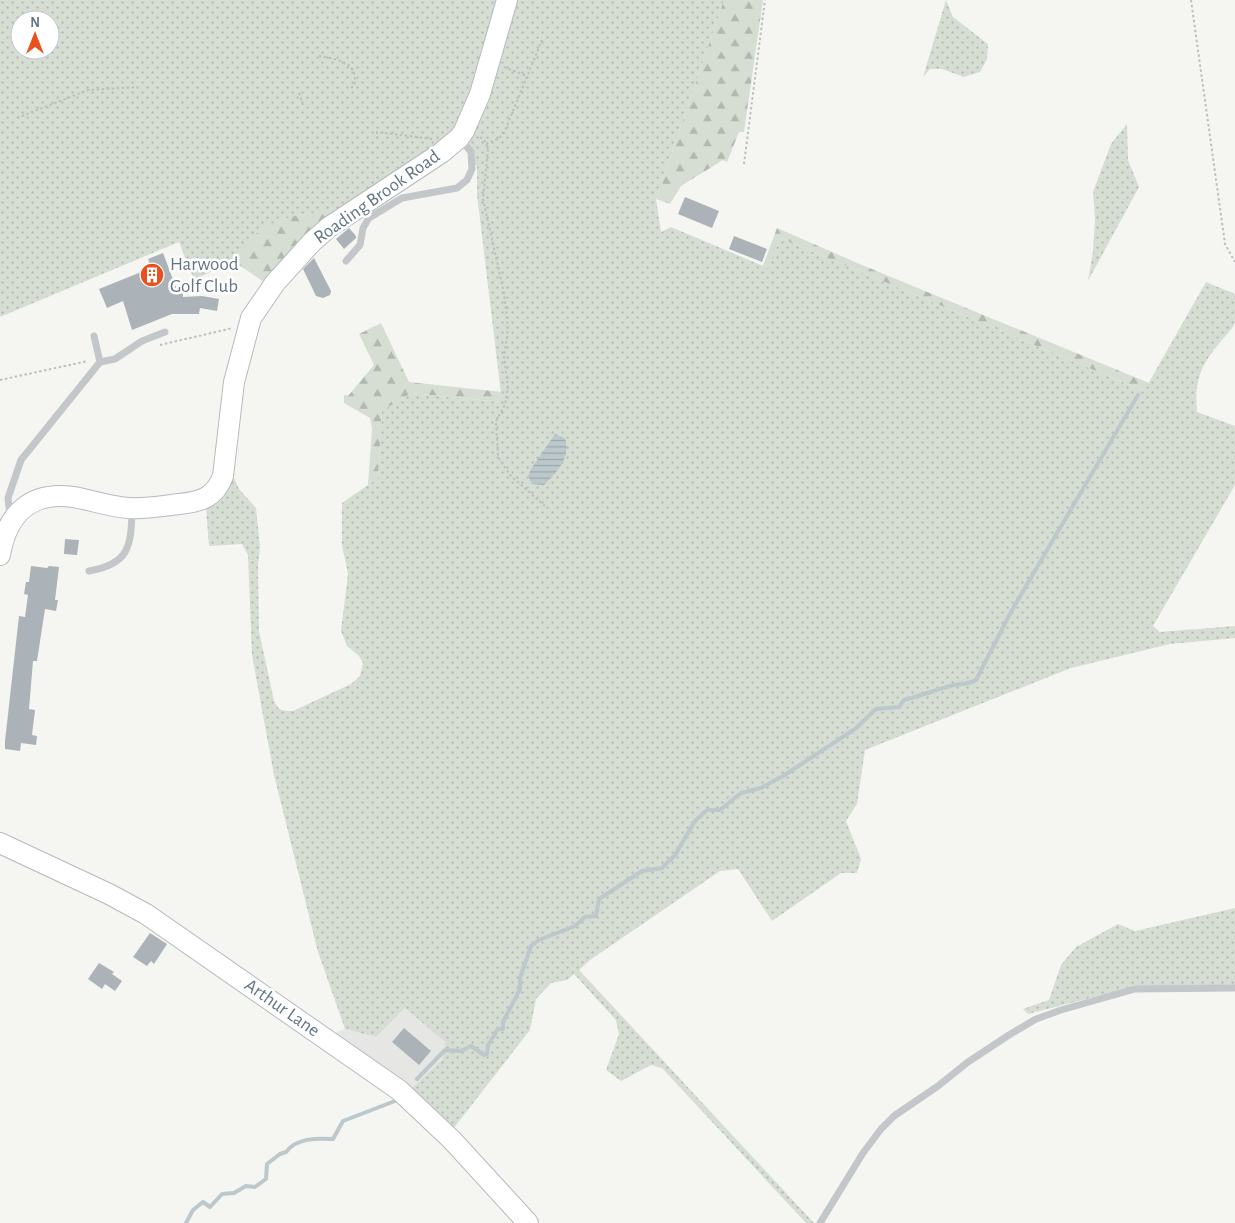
<svg xmlns="http://www.w3.org/2000/svg" width="1235" height="1223" viewBox="0 0 1235 1223" font-family="'Alegreya Sans',sans-serif">
  <defs>
    <pattern id="grass-dots" width="8" height="8" patternUnits="userSpaceOnUse" patternTransform="scale(1.25)"><rect width="8" height="8" fill="#d6ddd2"/><path d="M2 2h.1M6 6h.1" fill="none" stroke="#b1b8b0" stroke-width="1.8" stroke-linecap="round"/></pattern>
    <pattern id="forest-firs" width="22" height="20" patternUnits="userSpaceOnUse" patternTransform="scale(1.25)"><rect width="22" height="20" fill="#d6ddd2"/><path d="M5 1l3.5 6h-7zM16 11l3.5 6h-7z" fill="#b1b8b0"/></pattern>
    <pattern id="water-rules" width="6" height="5" patternUnits="userSpaceOnUse" patternTransform="scale(1.25)"><rect width="6" height="5" fill="#bcc8cc"/><path d="M0 2.5h6" fill="none" stroke="#9ca7ab"/></pattern>
  </defs>
  <rect width="100%" height="100%" fill="#f5f6f1"/>
  <polygon fill="#e6e7e5" points="405,1008 445,1042 442,1060 410,1090 330,1035 345,1029 376,1037"/>
  <g fill="url(#grass-dots)" fill-rule="evenodd">
    <path d="M0,0H724L656,199L661,232L671,227L768,268L780,238L1144,391L1206,282L1235,294V322L1233,327C1208,357 1193,370 1197,412L1235,426V485L1153,626L1160,632L1235,626V638L1170,644L1071,668L865,750L857,804L846,821L861,859L857,873H841L772,921L738,869L720,871L590,960L579,970L814,1223H806L662,1068L651,1065L621,1081L606,1070L619,1034L616,1020L574,974L567,980L551,983L536,999L530,1030L453,1129L410,1090L442,1060L445,1042L405,1008L376,1037L345,1029L318,952L274,775L252,655L248,555L242,544L209,546L206,508L232,474L239,489L256,508L260,547L258,565L259,631L274,701C278,711 283,711 293,711L351,684L360,676L363,663L359,656L347,646L341,631L348,574L342,545V503L378,478L382,411L410,393L502,402L477,194V167L464,147L345,209L298,215L251,238L233,261L194,280L179,242L0,317ZM20,20H50V50H20Z"/>
    <polygon points="946,0 953,17 988,44 987,59 980,72 964,77 942,69 930,69 923,77"/>
    <polygon points="1127,124 1128,160 1139,187 1088,281 1093,251 1095,218 1093,192 1111,144"/>
    <polygon points="1235,908 1235,986 1137,986 1028,1014 1023,1009 1049,1000 1061,965 1076,947 1118,924 1135,931"/>
  </g>
  <g fill="url(#forest-firs)">
    <polygon points="724,0 763,0 744,132 739,132 727,162 723,160 681,186 670,204 656,199"/>
    <path d="M345,209L267,284L233,261C239,253 245,243 252,237C278,214 312,213 345,209Z"/>
    <polygon points="777,228 862,265 1149,383 1144,391 780,238 769,268 763,266"/>
    <polygon points="381,323 409,382 502,392 502,402 411,393 382,411 378,478 368,485 372,429 370,418 344,403 344,395 348,396 374,365 359,334"/>
  </g>
  <path fill="url(#water-rules)" d="M555,434L565,438C571,458 557,472 544,485L532,484L528,476L531,469Z"/>
  <g fill="none" stroke-linecap="round" stroke-linejoin="round">
    <g stroke="#bcc8cc" stroke-width="4">
      <path d="M417,1079L445,1050L461,1051L471,1046L484,1055L487,1054L488,1045L498,1029H503V1022L520,989V978L531,946L539,940L575,926L585,917L596,916L599,899L642,871L662,868L675,855L695,821L707,810H720L741,793L761,788L783,776L855,729L876,709L899,707L904,700C921,696 937,689 954,685C962,683 969,685 976,680L1012,610L1138,395"/>
      <path d="M186,1223L193,1210L203,1202L210,1207L222,1194L234,1193L246,1186L255,1187L266,1179L267,1164L280,1154L286,1152C296,1138 317,1138 333,1139L343,1121L395,1101"/>
    </g>
  </g>
  <g fill="#abb3b8">
    <polygon points="685,197 719,211 712,228 678,214"/>
    <polygon points="349,228 356,236 356,238 344,249 336,239"/>
    <polygon points="734,236 767,249 762,262 729,249"/>
    <polygon points="163,253 177,290 183,290 183,297 202,296 219,299 217,311 200,308 199,314 172,314 132,330 123,301 107,308 99,289 151,268 148,259"/>
    <polygon points="314,258 331,291 330,295 323,298 316,296 303,269"/>
    <polygon points="65,539 79,540 77,555 64,554"/>
    <polygon points="31,566 47,568 49,566 59,567 55,600 58,600 56,611 45,609 37,661 33,661 29,709 35,710 32,735 37,736 36,745 21,743 20,751 5,749 5,741 19,616 25,617 28,595 24,594 26,582 29,582"/>
    <polygon points="150,933 167,944 154,964 151,961 147,966 133,957"/>
    <polygon points="99,963 114,972 112,974 122,981 115,991 105,984 102,989 88,979"/>
    <polygon points="404,1028 431,1051 419,1065 392,1042"/>
  </g>
  <g fill="none" stroke-linecap="round" stroke-linejoin="round">
    <g stroke="#b5babf" stroke-width="22">
      <g id="secondary">
        <path d="M0,555C7,514 30,491 73,497C92,500 110,507 129,508C146,509 162,506 179,504C200,502 215,498 223,476L234,382L251,318L275,283L312,242L329,227L441,153L459,138L464,131L480,94L507,0"/>
        <polyline points="0,843 109,894 146,914 399,1090 452,1140 528,1223"/>
      </g>
    </g>
    <g stroke="#bcbfc1" stroke-width="2" stroke-dasharray="2.5 2.5" stroke-linecap="butt">
      <polyline points="1191,0 1225,244 1235,262"/>
      <path d="M319,56C336,59 360,62 354,86L349,89"/>
      <polyline points="504,67 527,76"/>
      <polyline points="299,93 303,105"/>
      <polyline points="17,118 88,90 138,87"/>
      <polyline points="480,137 485,141 488,149 483,199 504,293 508,329 504,357 508,387 505,405 496,421 498,457 510,475 545,506"/>
      <polyline points="377,139 377,132 433,139"/>
      <polyline points="486,144 498,139 504,133 542,40"/>
      <polyline points="744,164 765,0"/>
      <polyline points="160,345 233,328"/>
      <polyline points="0,380 88,361"/>
    </g>
    <g stroke="#c3c7ca" stroke-width="7">
      <polyline points="346,261 360,245 363,228 369,218 402,198 457,188 467,180 472,169 471,152 460,138"/>
      <polyline points="100,362 115,359 142,341 165,332"/>
      <polyline points="10,516 8,498 21,460 100,362 94,336"/>
      <path d="M89,571C129,564 131,547 132,511"/>
      <polyline points="820,1223 863,1153 881,1129 894,1116 938,1086 968,1062 1009,1035 1036,1019 1061,1010 1135,989 1235,988"/>
    </g>
    <use href="#secondary" stroke="#fff" stroke-width="20"/>
  </g>
  <defs>
    <g id="building-disc" transform="scale(1.25)"><circle r="9.5" fill="#e9501e" stroke="#fff"/><path d="M-4-6H4V6H1V3H-1V6H-4ZM-2.5-4.3h1.7v1.8h-1.7ZM.8-4.3h1.7v1.8H.8ZM-2.5-1h1.7V.8h-1.7ZM.8-1h1.7V.8H.8Z" fill="#fff"/></g>
  </defs>
  <g fill-rule="evenodd">
    <use href="#building-disc" x="152" y="275"/>
  </g>
  <g text-anchor="middle" dominant-baseline="central" stroke-width="5" stroke-linejoin="round" paint-order="stroke">
    <g font-size="19" fill="#637584" stroke="#fff">
      <text transform="translate(377 197) rotate(-35)">Roading Brook Road</text>
      <text transform="translate(282 1008) rotate(35)">Arthur Lane</text>
    </g>
    <g font-size="19" fill="#637584" stroke="#fff" text-anchor="start">
      <text x="170" y="264">Harwood<tspan x="170" dy="22">Golf Club</tspan></text>
    </g>
  </g>
  <g transform="translate(35 35)"><circle r="24" fill="#ffffff" stroke="#c1c8ce"/>
  <path d="M0-4L9 19L0 12L-9 19Z" fill="#e9501e"/>
  <text y="-8" font-size="14" font-weight="bold" text-anchor="middle" fill="#637584">N</text>
  </g>
</svg>
